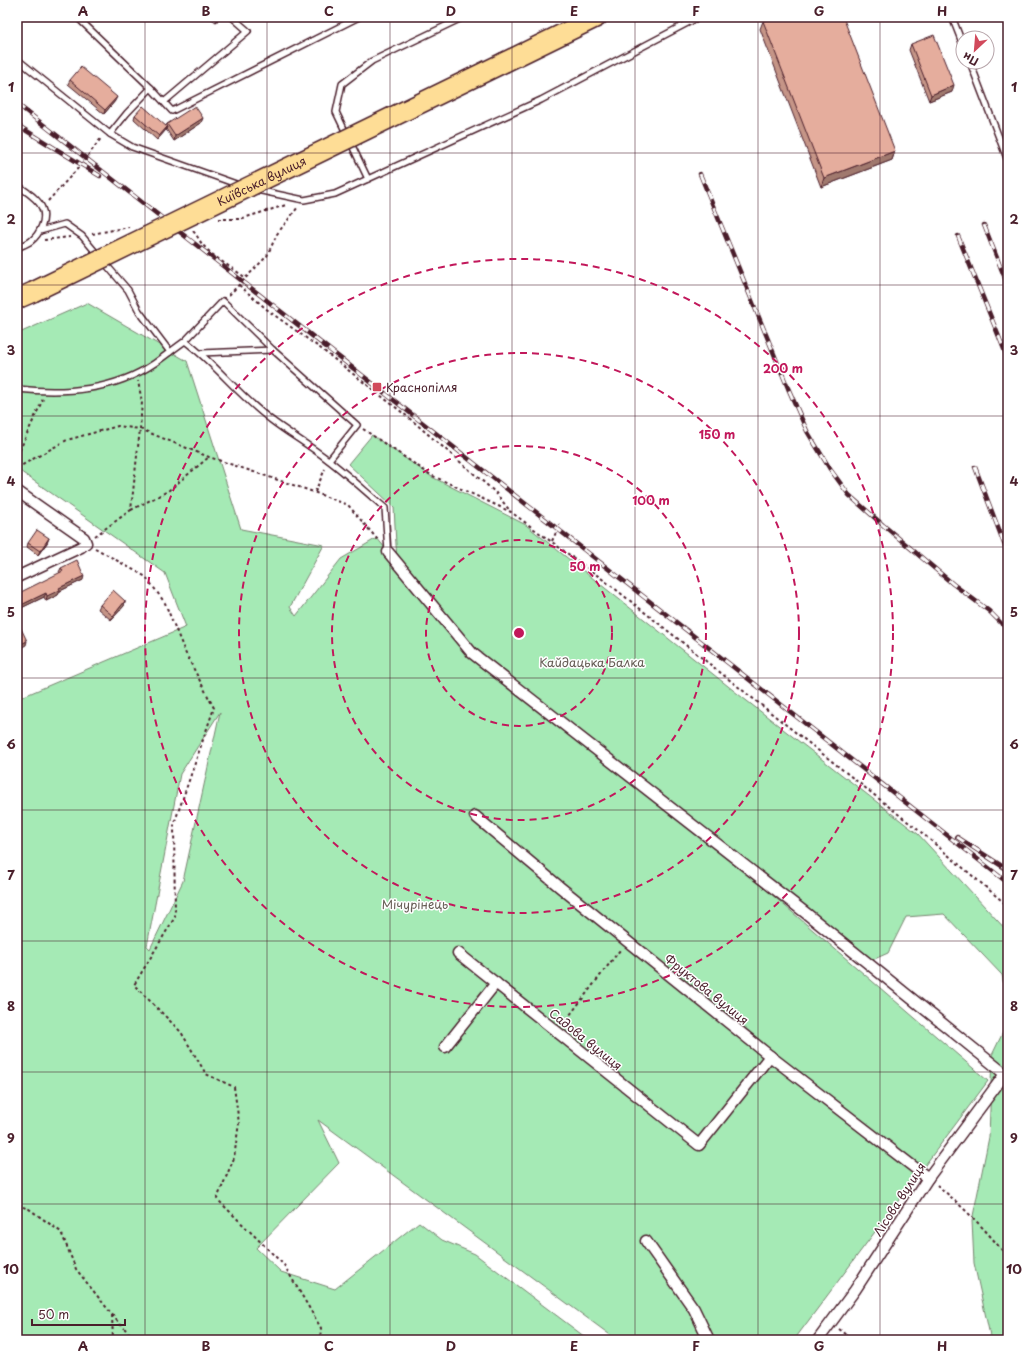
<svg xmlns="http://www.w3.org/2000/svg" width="1025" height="1357" viewBox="0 0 1025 1357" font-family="'Playpen Sans',sans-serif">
  <rect width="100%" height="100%" fill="#fff"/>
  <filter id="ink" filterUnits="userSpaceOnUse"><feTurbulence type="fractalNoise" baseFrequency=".025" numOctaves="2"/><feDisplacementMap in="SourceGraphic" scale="8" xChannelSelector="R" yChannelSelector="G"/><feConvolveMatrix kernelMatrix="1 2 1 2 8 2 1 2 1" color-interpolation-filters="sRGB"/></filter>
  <g filter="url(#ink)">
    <g fill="#a5eab5" stroke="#788470" fill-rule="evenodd">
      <path d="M87,303L187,361L241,529L324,545L290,607L296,616L341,559L377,538L397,563L394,507L348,464L372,435L432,477L526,525L738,694L918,834L1008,932V1007L1002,975L944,914L906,917L888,953L870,961L550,713L458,633L470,650L719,849L988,1081L794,1340H617L318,1120L339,1163L256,1248L281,1272L335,1289L419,1222L442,1240L475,1254L589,1340H17V699L186,627L165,573L17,469V334ZM220,712L183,881L150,949L147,946L180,774Z"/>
      <polygon points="1008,1022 1008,1340 991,1340 974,1263 972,1221 989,1137 992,1055"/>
    </g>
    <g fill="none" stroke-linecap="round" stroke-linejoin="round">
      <g stroke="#4a1f2b" stroke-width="8">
        <g id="lane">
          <polyline points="77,17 151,88 127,113 110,134"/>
          <polyline points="952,17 963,45"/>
          <polyline points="17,59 110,134 132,147 239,185"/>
          <polyline points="970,62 1008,161"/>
          <polyline points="151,88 172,111 359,17"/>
          <polyline points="164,102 248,31 232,17"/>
          <polyline points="368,179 336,112 342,84 372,61 464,17"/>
          <path d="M17,185C25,191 38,198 42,208C47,219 40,234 31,241C27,244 21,246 17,248"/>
          <polyline points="257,190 304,200 335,194 541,100 699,17"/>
          <polyline points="40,231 65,224 82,236 98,255"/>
          <polyline points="103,261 128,290 139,311 170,352"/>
          <polyline points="185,341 223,301 273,350 357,425 329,460"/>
          <polyline points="201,353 273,350"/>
          <path d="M17,389C65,394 114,391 155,363C165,356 175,348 185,341C216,364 239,396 270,419C288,433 309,445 327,459C347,474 366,492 385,508L388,552"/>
        </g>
      </g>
      <g stroke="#4a1f2b" stroke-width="13">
        <g id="street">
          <polyline points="17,491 84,538 86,543 81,547 17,577"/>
          <polyline points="388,552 472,653 807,914 1005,1074 928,1178 855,1290 818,1340"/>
          <polyline points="475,816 561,888 770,1056 928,1178"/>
          <polyline points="458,953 699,1145 770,1056"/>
          <polyline points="445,1047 496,983"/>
          <polyline points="646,1241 694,1309 709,1340"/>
        </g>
      </g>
      <g stroke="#4a1f2b" stroke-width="22">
        <g id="highway">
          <polyline points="505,62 597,17"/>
          <polyline points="17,299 33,292"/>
        </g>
      </g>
      <g stroke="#4a1f2b" stroke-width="2" stroke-dasharray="3 3" stroke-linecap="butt">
        <polyline points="1002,17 1008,31"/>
        <polyline points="48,201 80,166 102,137"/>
        <polyline points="218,219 240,219 286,205"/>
        <path d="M193,231C197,235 199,240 202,244C214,258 231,267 246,278"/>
        <polyline points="92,234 129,227"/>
        <polyline points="44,240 70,237"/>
        <polyline points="239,285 270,312 320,348 408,417 495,492 511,512"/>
        <polyline points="229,295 267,256 277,234 298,207"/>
        <polyline points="363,429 431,475 511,512 609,584 922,833 1008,906"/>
        <polyline points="17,456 43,399"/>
        <polyline points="17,468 67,440 118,426 140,429 142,402 138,381"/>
        <polyline points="315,492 325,469"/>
        <polyline points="131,510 168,491 209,457"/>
        <polyline points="95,536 131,510 140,429 209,457 308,490 348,505 378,540"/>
        <polyline points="552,541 560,524"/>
        <polyline points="95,548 146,577 165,603 185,652 214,708 174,824 175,917 134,985 181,1032 206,1074 234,1087 239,1123 234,1158 217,1199 284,1265 321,1328 320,1340"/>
        <polyline points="563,1024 620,950"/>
        <path d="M937,1185C963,1207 987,1230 1008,1258"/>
        <polyline points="17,1205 29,1209 61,1232 76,1269 118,1322 136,1340"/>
        <polyline points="112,1315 113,1340"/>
        <polyline points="839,1329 854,1340"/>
      </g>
      <use href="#lane" stroke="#fff" stroke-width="5"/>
      <use href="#street" stroke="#fff" stroke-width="10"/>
      <use href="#highway" stroke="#fedd96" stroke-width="19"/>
      <g stroke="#4a1f2b" stroke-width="4.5">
        <g id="rail">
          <polyline points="212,17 216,20"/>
          <polyline points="17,104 1008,883"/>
          <polyline points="17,125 100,176"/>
          <polyline points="700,174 788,388 807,431 830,469 849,495 883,525 953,584 989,611 1008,630"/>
          <polyline points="984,225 1008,286"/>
          <polyline points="958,236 1008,359"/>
          <polyline points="975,467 1008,554"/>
          <polyline points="957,837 1008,870"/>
        </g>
      </g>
      <use href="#rail" stroke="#fff" stroke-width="3" stroke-dasharray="9" stroke-linecap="butt"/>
      <g stroke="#4a1f2b" stroke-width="22" stroke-linecap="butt">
        <g id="highway-bridge">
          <path id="s1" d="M33,292L505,62"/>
        </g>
      </g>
      <use href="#highway-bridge" stroke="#fedd96" stroke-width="19"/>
    </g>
    <g fill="#c59587" stroke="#4a1f2b">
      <polygon points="763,21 895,151 892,160 821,187 760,29"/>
      <polygon points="911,44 952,92 929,101 909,50"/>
      <polygon points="70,80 115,101 104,114 68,84"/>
      <polygon points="135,115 166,126 167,124 201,123 174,141 166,129 165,131 157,140 134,119"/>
      <polygon points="49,538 47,543 38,555 27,547 28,543"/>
      <polygon points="61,568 83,580 60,591 58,595 46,601 44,597 17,610 60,573 59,572"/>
      <polygon points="125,601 124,606 111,620 98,609 100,605"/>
    </g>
    <g fill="#a0796e" stroke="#4a1f2b">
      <polygon points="954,85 952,92 929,101 931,95"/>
      <polygon points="117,97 115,101 104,114 105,110"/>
      <polygon points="203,118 201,123 174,141 175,136"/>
      <polygon points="167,127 165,131 157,140 159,136"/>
      <polygon points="895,151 892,160 821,187 824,178"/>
      <polygon points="49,538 47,543 38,555 40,551"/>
      <polygon points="84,576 83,580 60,591 58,595 46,601 47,596 59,588"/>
      <polygon points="46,593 44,597 17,610 17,607"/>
      <polygon points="125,601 124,606 111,620 113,616"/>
      <polygon points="27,641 26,645 17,650 17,646"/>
    </g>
    <g fill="#e5ad9d" stroke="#4a1f2b">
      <polygon points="774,17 843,17 895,151 824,178 763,21"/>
      <polygon points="934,35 954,85 931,95 911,44"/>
      <polygon points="81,67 117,97 105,110 70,80"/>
      <polygon points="143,106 167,127 159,136 135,115"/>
      <polygon points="195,106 203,118 175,136 167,124"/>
      <polygon points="37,530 49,538 40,551 28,543"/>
      <polygon points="77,560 84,576 59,588 60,590 47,596 46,593 17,607 17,594 63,571 61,568"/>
      <polygon points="113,590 125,601 113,616 100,605"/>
      <polygon points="17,620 27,641 17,646"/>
    </g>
  </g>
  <path fill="none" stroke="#4a1f2b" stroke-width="1" stroke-opacity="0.55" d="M145,17V1340M267,17V1340M390,17V1340M512,17V1340M635,17V1340M758,17V1340M880,17V1340M17,153H1008M17,285H1008M17,416H1008M17,547H1008M17,678H1008M17,810H1008M17,941H1008M17,1072H1008M17,1204H1008"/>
  <g fill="none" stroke="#c2185b" stroke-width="2" stroke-dasharray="7 5">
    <circle cx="519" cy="633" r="93"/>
    <circle cx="519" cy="633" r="187"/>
    <circle cx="519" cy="633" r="280"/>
    <circle cx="519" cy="633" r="374"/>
  </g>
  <rect fill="#d1495b" stroke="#fff" stroke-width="1.5" x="372" y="382" width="10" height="10" rx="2"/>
  <g text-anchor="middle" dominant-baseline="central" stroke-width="3" stroke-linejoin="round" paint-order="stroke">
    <g font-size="12" fill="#4a1f2b" stroke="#fff">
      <text stroke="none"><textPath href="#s1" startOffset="254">Київська вулиця</textPath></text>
      <text transform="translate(707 989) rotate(39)">Фруктова вулиця</text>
      <text transform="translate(586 1039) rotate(39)">Садова вулиця</text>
      <text transform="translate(899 1199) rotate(-57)">Лісова вулиця</text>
    </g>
    <g font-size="12" fill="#4a1f2b" stroke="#fff" text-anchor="start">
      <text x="386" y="387">Краснопілля</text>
    </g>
    <g font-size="12" fill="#655c54" stroke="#fff">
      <text x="592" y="662">Кайдацька Балка</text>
      <text x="415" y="904">Мічурінець</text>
    </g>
  </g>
  <circle cx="519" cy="633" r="6" fill="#c2185b" stroke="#fff" stroke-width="2"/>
  <g font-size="12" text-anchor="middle" font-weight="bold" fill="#c2185b" stroke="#fff" stroke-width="3" stroke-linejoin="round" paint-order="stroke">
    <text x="783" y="373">200 m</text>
    <text x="717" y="439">150 m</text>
    <text x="651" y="505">100 m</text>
    <text x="585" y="571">50 m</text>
  </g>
  <rect width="1025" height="1357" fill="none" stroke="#fff" stroke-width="44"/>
  <g transform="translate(975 50) rotate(206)"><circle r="19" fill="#ffffff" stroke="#b7a5aa"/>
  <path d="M0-3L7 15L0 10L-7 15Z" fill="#d1495b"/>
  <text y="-6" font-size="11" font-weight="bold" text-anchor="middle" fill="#4a1f2b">Пн</text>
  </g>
  <path d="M32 1319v6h93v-6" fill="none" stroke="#4a1f2b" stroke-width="2"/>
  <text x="38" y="1319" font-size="12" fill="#4a1f2b" stroke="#ffffff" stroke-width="3" paint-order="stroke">50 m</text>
  <rect x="22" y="22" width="981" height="1313" fill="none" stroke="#4a1f2b" stroke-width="1.5"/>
  <g font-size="13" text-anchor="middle" font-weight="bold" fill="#4a1f2b">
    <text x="83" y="16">A</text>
    <text x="206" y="16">B</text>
    <text x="329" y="16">C</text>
    <text x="451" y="16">D</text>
    <text x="574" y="16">E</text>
    <text x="696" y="16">F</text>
    <text x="819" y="16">G</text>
    <text x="942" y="16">H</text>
    <text x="11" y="92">1</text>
    <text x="1014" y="92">1</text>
    <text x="11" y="224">2</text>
    <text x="1014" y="224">2</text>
    <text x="11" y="355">3</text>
    <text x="1014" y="355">3</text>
    <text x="11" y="486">4</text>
    <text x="1014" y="486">4</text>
    <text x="11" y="617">5</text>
    <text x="1014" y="617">5</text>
    <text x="11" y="749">6</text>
    <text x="1014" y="749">6</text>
    <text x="11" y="880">7</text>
    <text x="1014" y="880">7</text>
    <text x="11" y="1011">8</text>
    <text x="1014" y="1011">8</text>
    <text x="11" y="1143">9</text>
    <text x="1014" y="1143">9</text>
    <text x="11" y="1274">10</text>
    <text x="1014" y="1274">10</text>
    <text x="83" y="1351">A</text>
    <text x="206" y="1351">B</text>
    <text x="329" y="1351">C</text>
    <text x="451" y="1351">D</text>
    <text x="574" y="1351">E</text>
    <text x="696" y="1351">F</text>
    <text x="819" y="1351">G</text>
    <text x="942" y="1351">H</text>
  </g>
</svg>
